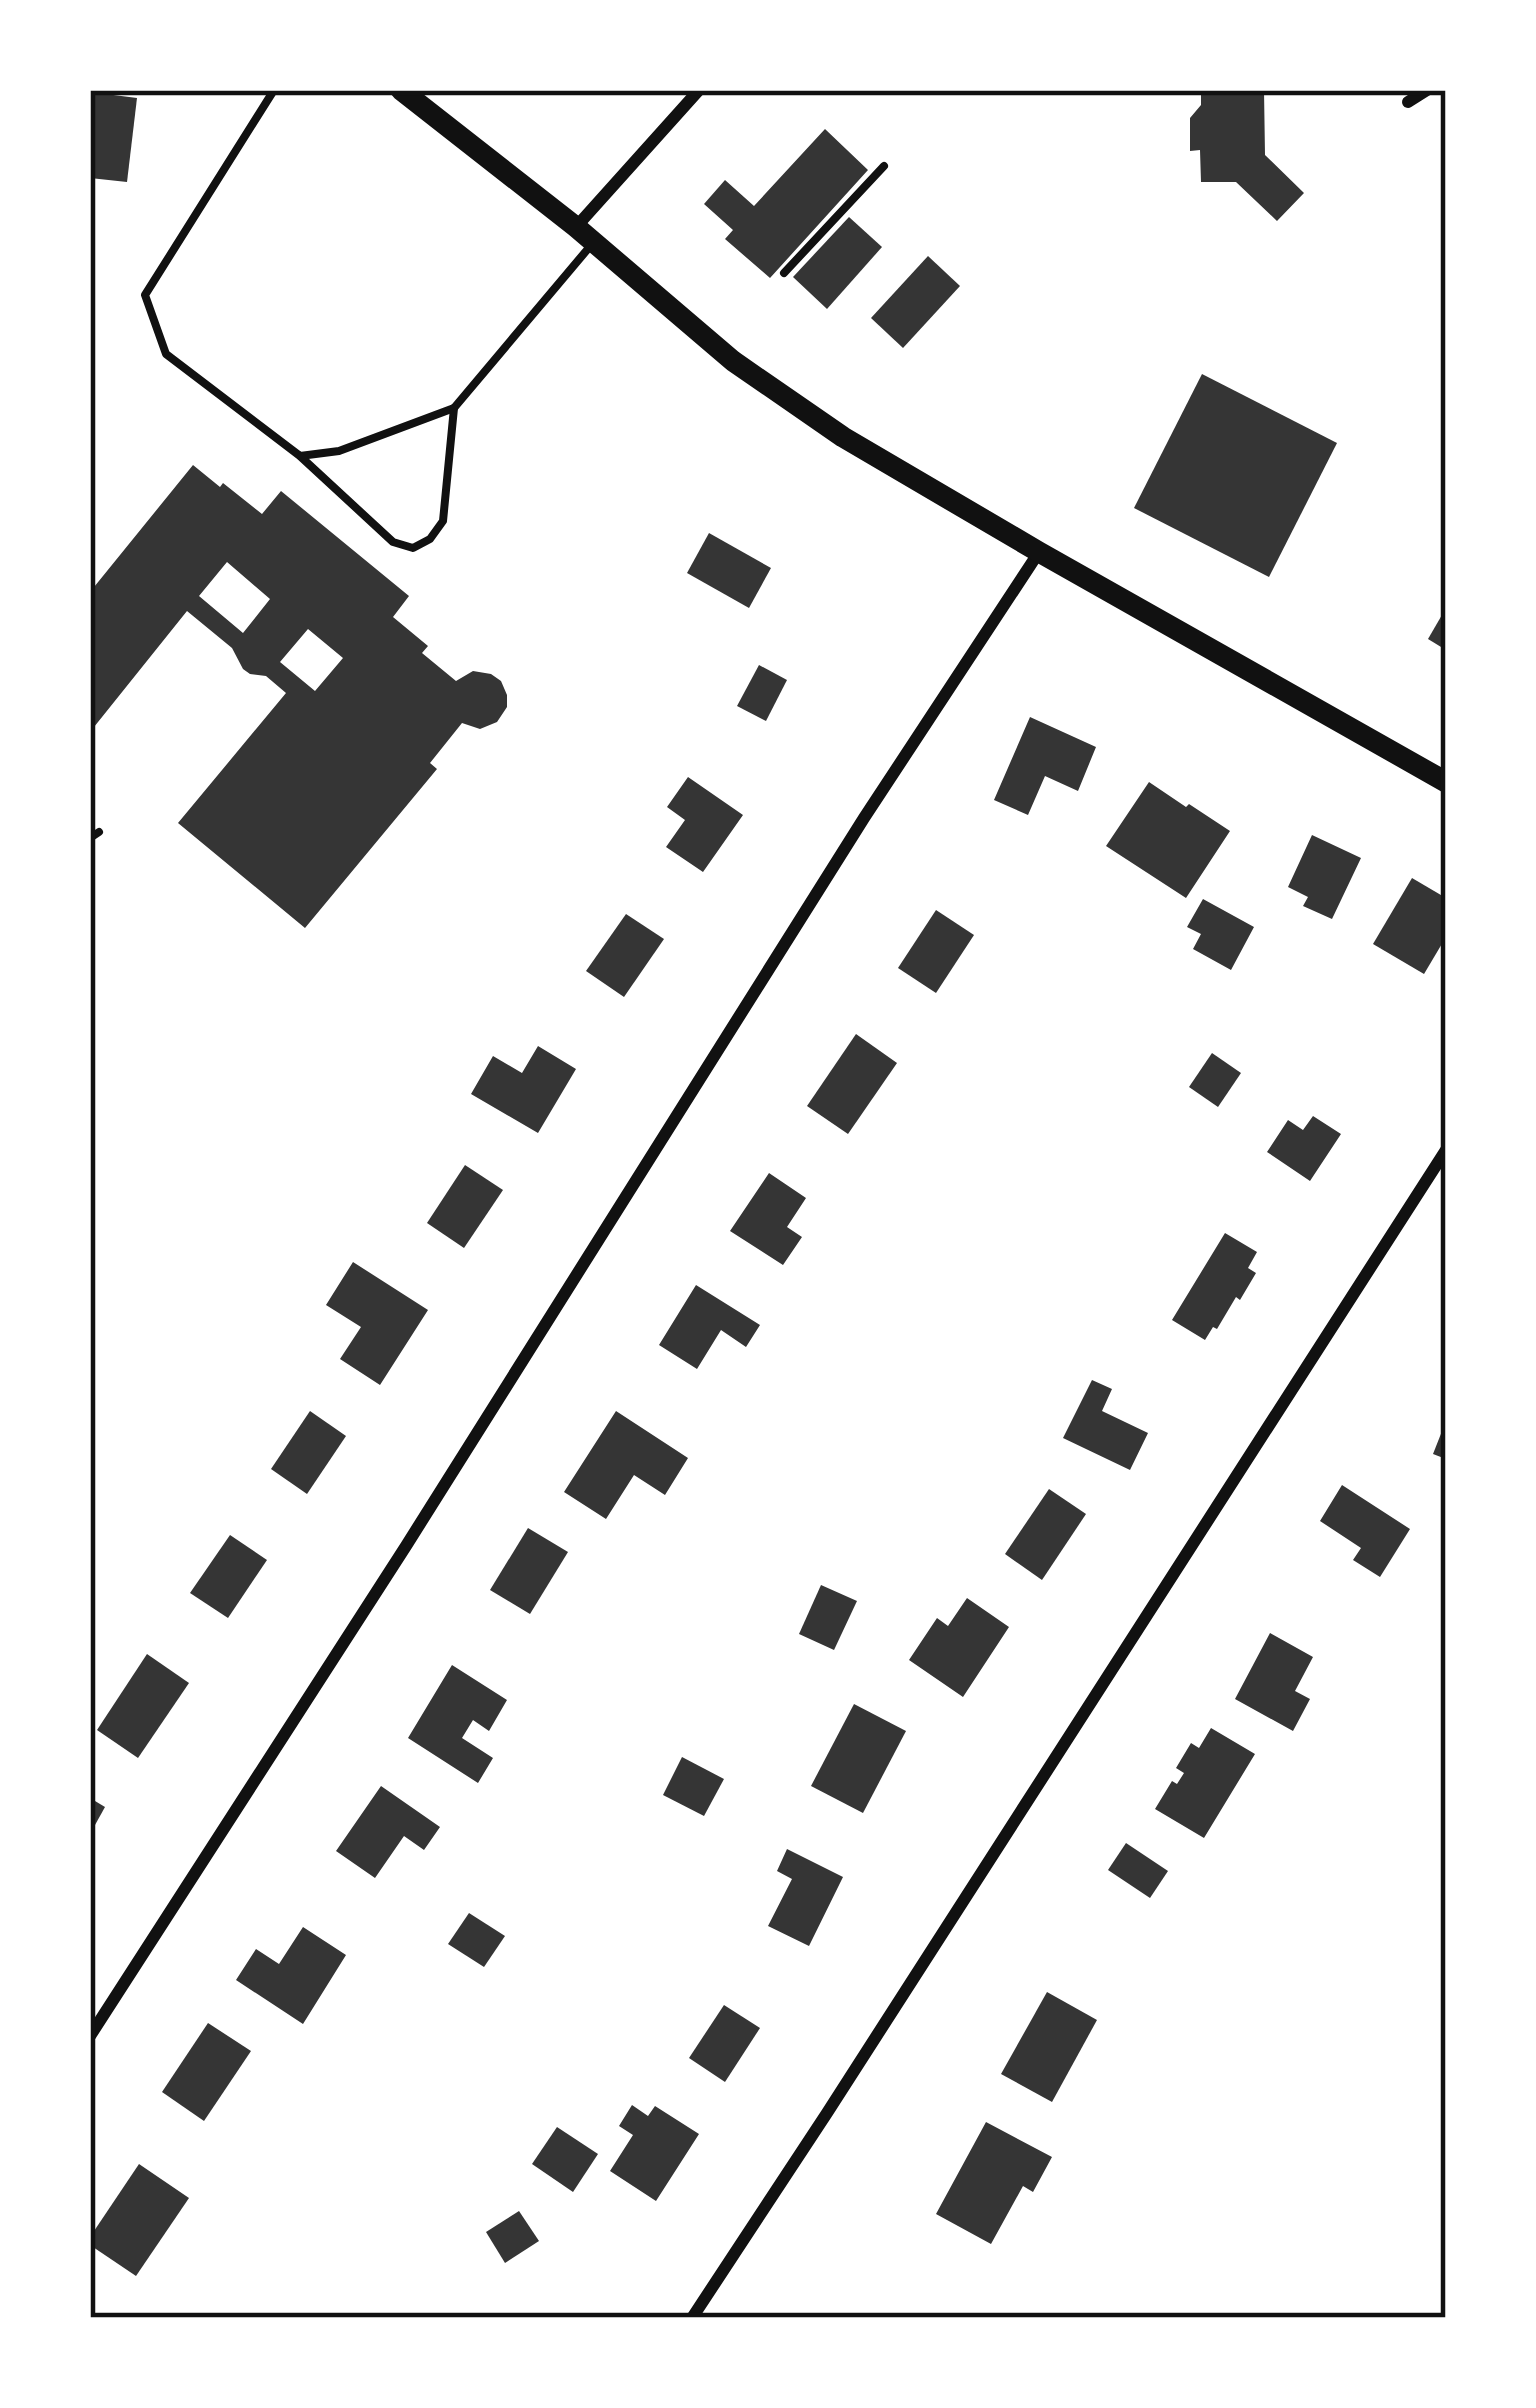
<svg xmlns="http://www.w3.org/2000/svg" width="1536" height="2408" viewBox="0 0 1536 2408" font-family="'Libre Baskerville',serif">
  <rect width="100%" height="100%" fill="#fff"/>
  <g fill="#353535" fill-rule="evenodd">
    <polygon points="1201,90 1264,90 1265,155 1304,193 1277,221 1236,182 1201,182 1200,150 1190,151 1190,118 1201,105"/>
    <polygon points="90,92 137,98 127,182 90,178"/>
    <polygon points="825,129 868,170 770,278 725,239 733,230 704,204 725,180 754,206"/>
    <polygon points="849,217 882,247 827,309 793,277"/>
    <polygon points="928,256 960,286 903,348 871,318"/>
    <polygon points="1202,374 1337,443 1269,577 1134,508"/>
    <path d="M193,465L220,487L223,483L262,514L281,491L409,596L393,617L428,646L422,653L456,681L473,671L491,674L501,681L507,695V707L497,722L480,729L462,723L430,763L437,769L305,928L178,823L286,693L266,676L250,674L243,669L232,648L187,611L90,732V592ZM227,562L270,599L243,633L199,596ZM308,629L343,658L315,691L280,662Z"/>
    <polygon points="709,533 771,568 749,608 687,573"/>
    <polygon points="1446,608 1446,650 1428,639"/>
    <polygon points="759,665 787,680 766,721 737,706"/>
    <polygon points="1030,717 1096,747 1078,791 1045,776 1028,815 994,800"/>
    <polygon points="688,777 743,815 703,872 666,847 685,820 667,807"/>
    <polygon points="1149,782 1186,807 1189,804 1230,831 1186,898 1106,846"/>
    <polygon points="1312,835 1361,858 1332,919 1303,906 1308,897 1288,887"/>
    <polygon points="1412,878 1446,898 1446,937 1424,974 1373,944"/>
    <polygon points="1203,899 1254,927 1231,970 1193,949 1201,934 1187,927"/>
    <polygon points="936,910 974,935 936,993 898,968"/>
    <polygon points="626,914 664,939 624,997 586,971"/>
    <polygon points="856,1034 897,1063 848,1134 807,1106"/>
    <polygon points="538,1046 576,1069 538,1133 471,1094 493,1056 522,1073"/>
    <polygon points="1212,1053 1241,1073 1218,1107 1189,1087"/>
    <polygon points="1313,1116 1341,1134 1310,1181 1267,1152 1288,1120 1303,1130"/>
    <polygon points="465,1165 503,1190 464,1248 427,1223"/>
    <polygon points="769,1173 806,1198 787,1227 802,1237 783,1265 730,1231"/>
    <polygon points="1225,1233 1257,1252 1248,1268 1256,1273 1240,1300 1236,1297 1217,1329 1213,1327 1205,1340 1172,1320"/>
    <polygon points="353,1262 428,1310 380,1385 340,1359 361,1327 326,1305"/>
    <polygon points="696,1285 760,1325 746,1347 721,1330 697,1369 659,1345"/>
    <polygon points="1092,1380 1112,1389 1102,1411 1148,1433 1130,1470 1063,1438"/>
    <polygon points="310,1411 346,1436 307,1494 271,1469"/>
    <polygon points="616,1411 688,1458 665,1495 634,1475 606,1519 564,1492"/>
    <polygon points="1446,1421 1446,1459 1433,1454"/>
    <polygon points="1342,1485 1410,1529 1380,1577 1353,1560 1361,1548 1320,1521"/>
    <polygon points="1049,1489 1086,1514 1042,1580 1005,1554"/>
    <polygon points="528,1528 568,1552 530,1614 490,1590"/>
    <polygon points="230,1535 267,1560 228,1618 190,1593"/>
    <polygon points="821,1585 857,1601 834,1650 799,1634"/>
    <polygon points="967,1598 1009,1627 963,1697 909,1660 937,1618 948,1626"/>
    <polygon points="1270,1633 1313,1657 1295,1691 1310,1699 1293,1731 1235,1699"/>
    <polygon points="147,1654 189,1683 138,1758 97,1730"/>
    <polygon points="452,1665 507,1700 489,1731 473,1720 462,1738 493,1758 478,1783 408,1738"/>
    <polygon points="854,1704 906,1731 863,1813 811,1786"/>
    <polygon points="1211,1728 1255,1754 1204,1838 1155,1809 1172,1781 1177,1784 1184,1773 1176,1768 1191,1743 1199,1748"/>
    <polygon points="682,1757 724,1779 704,1816 663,1795"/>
    <polygon points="381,1786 440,1827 424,1850 404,1836 375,1878 336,1851"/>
    <polygon points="90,1798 105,1807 90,1834"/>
    <polygon points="1126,1843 1168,1871 1150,1898 1108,1870"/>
    <polygon points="787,1849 843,1877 809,1946 768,1926 792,1879 777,1871"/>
    <polygon points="469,1913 505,1936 484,1967 448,1944"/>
    <polygon points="303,1927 346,1955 303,2024 236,1980 256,1949 279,1964"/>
    <polygon points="1047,1992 1097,2020 1052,2102 1001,2074"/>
    <polygon points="724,2005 760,2028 725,2082 689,2058"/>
    <polygon points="208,2023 251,2051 204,2121 162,2092"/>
    <polygon points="632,2105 648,2116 655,2106 699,2134 656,2201 610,2171 633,2135 619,2126"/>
    <polygon points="986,2122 1052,2157 1033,2192 1023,2186 991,2244 936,2214"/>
    <polygon points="557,2127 598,2154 573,2192 532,2164"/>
    <polygon points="139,2164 189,2198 136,2276 90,2245 90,2237"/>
    <polygon points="519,2211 539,2241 505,2263 486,2232"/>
  </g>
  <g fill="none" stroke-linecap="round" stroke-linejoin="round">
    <polyline stroke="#111" stroke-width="6" points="90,2316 93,2318"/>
    <g stroke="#111" stroke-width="8">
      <polyline points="274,90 145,295 166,354 300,456 339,451 454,408 592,244"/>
      <polyline points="784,273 884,166"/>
      <polyline points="301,457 393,542 413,548 430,539 443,521 454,408"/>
      <polyline points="90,838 99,832"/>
    </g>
    <g stroke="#111" stroke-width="12">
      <polyline points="1408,102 1427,90"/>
      <polyline points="576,227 699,90"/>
      <polyline points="90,2036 406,1546 864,818 1039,552"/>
      <polyline points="692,2318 827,2113 1446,1150"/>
    </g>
    <polyline stroke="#111" stroke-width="21" points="401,90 576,227 733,361 843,437 1039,552 1446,782"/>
  </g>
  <rect width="1536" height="2408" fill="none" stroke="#ffffff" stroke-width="186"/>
  <rect x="93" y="93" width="1350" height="2222" fill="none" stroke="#111" stroke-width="4.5"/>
</svg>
